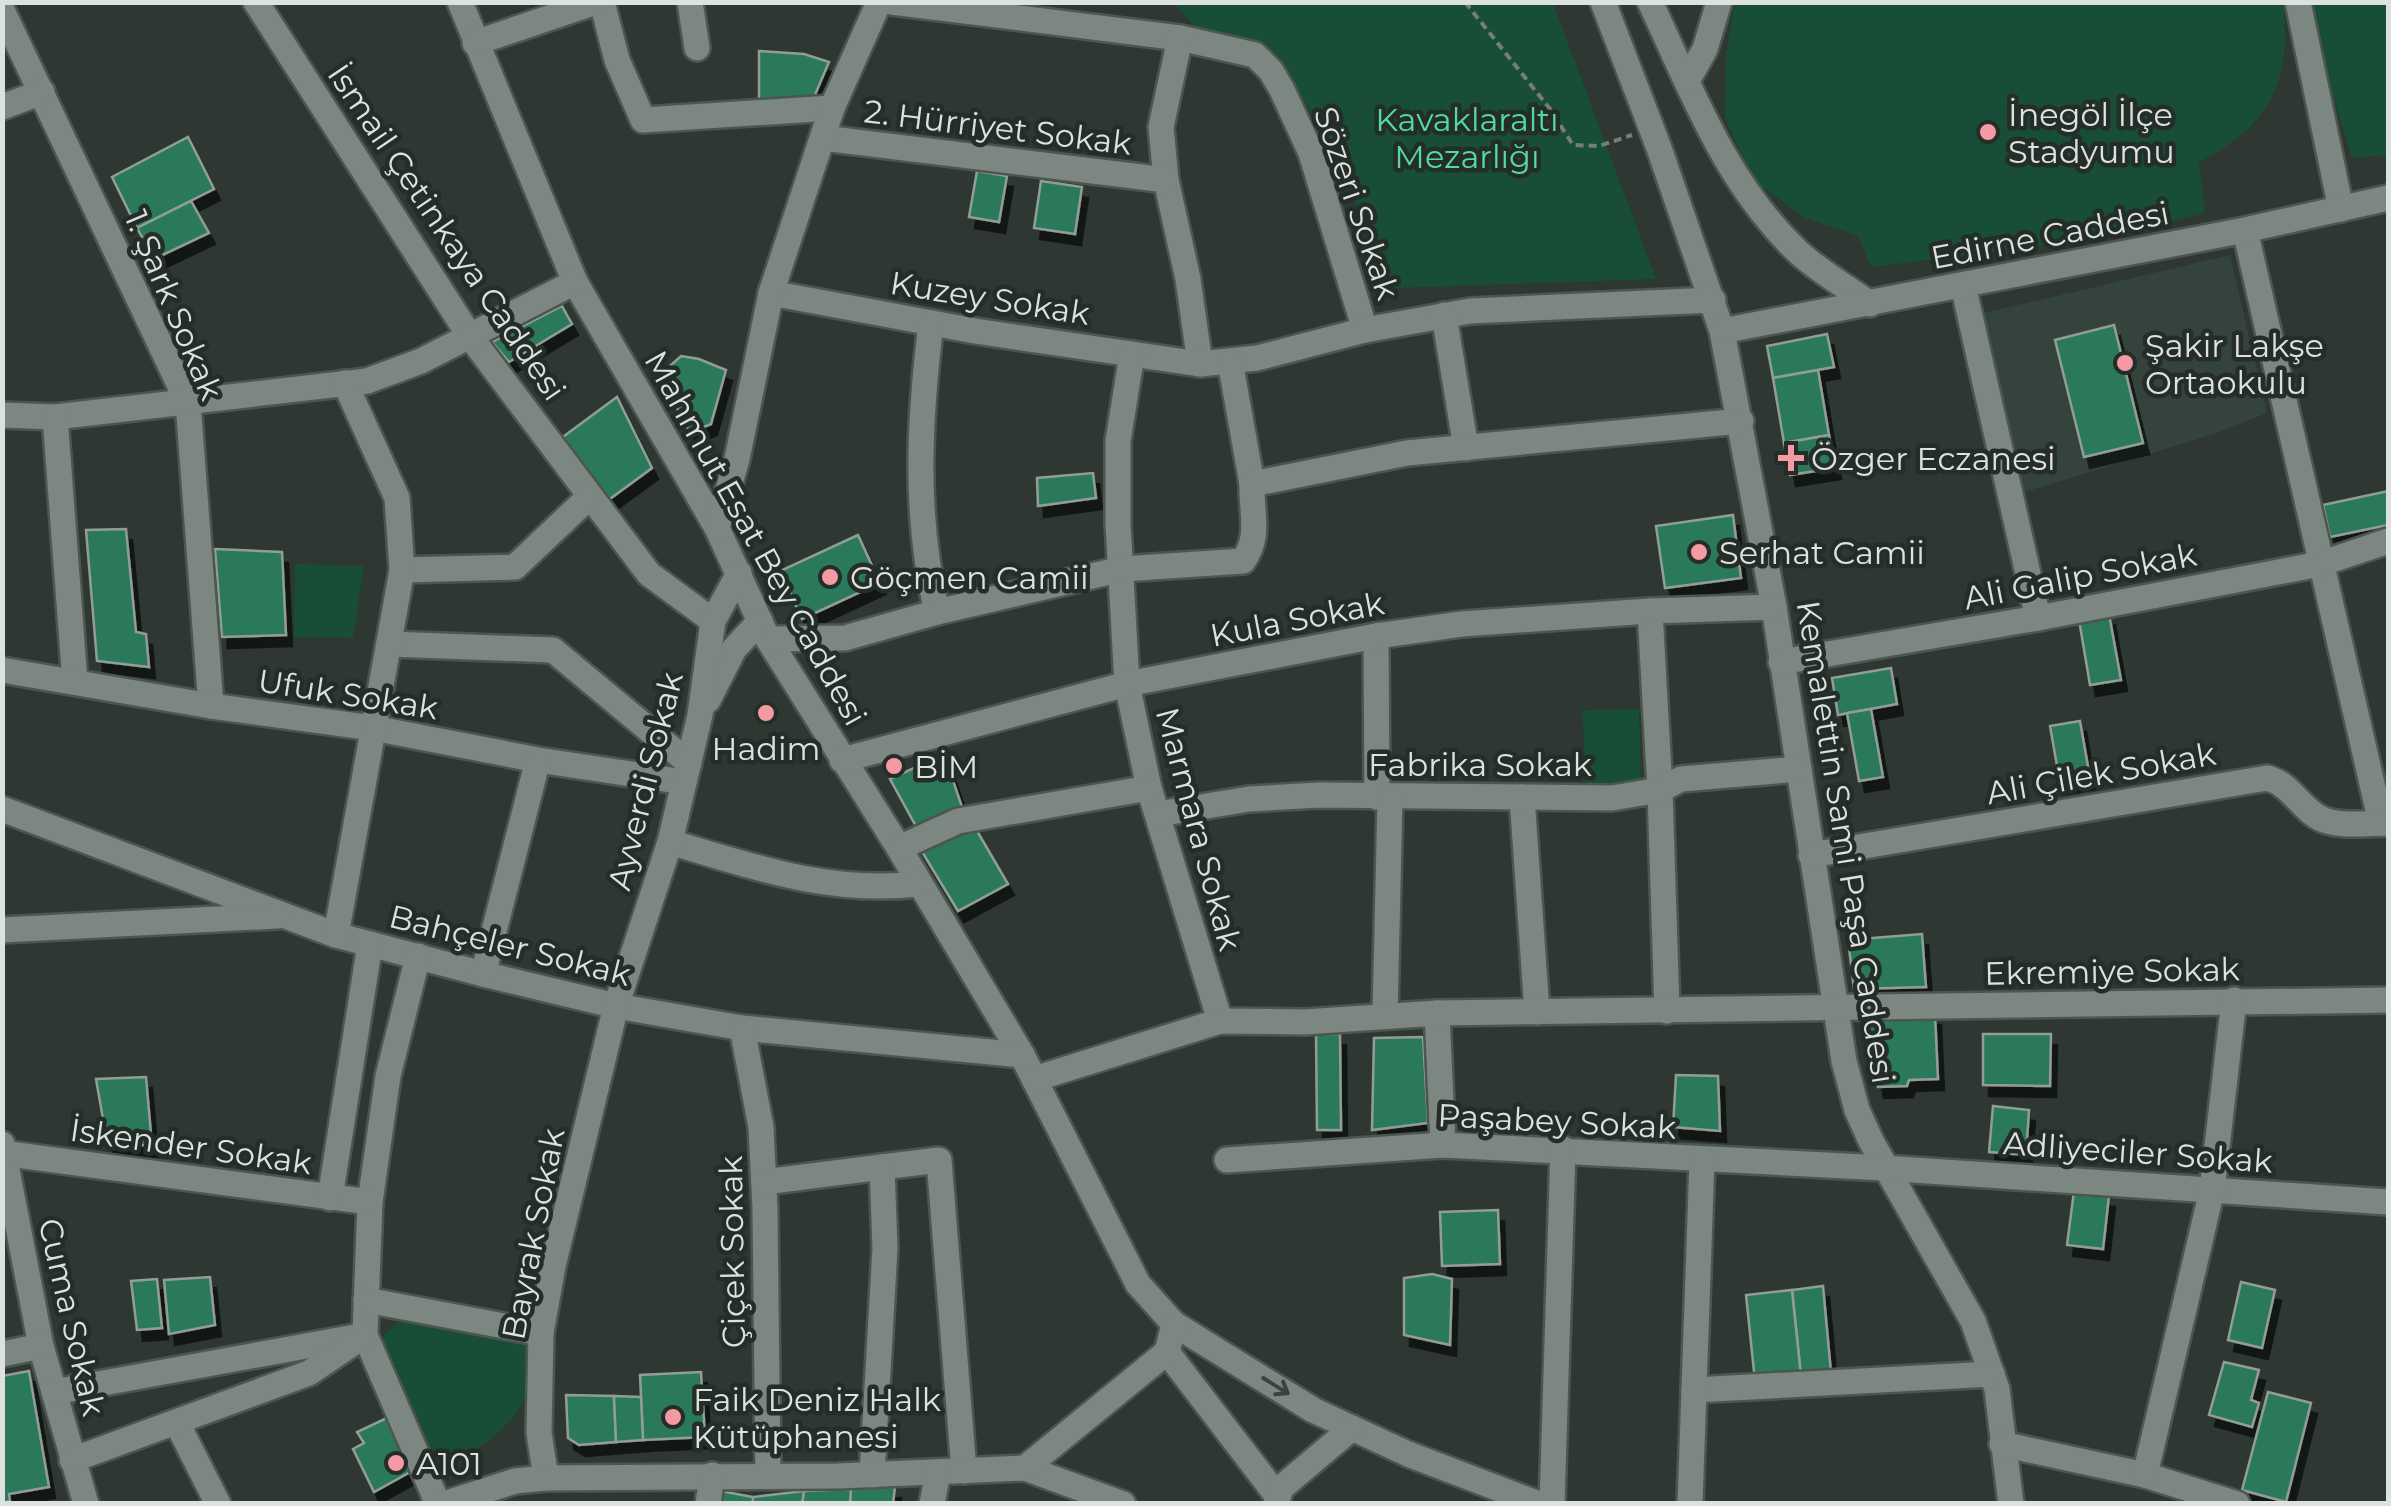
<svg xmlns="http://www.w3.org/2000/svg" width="2391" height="1506" viewBox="0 0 2391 1506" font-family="Montserrat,sans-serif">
  <defs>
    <filter id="shadow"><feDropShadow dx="6" dy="11" stdDeviation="0" flood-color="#0009"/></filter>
  </defs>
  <rect width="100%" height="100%" fill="#2e3732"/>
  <polygon fill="#34433c" points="2230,255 2267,413 2214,434 2025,492 1984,313"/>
  <g fill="#184d38">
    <polygon points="1174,3 1553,3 1656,279 1395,288 1335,157 1280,58 1195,27"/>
    <path d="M1738,3H2283C2293,81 2269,127 2199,162L2205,213L2107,238L1871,267L1858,236L1805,218L1754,181L1725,119L1726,56L1734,5Z"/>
    <polygon points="2305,3 2388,3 2388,155 2352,158"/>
    <polygon points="295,564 364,566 353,638 294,637"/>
    <polygon points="1639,709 1641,785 1587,790 1582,710"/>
    <path d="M403,1318L526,1345C558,1398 478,1456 435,1471L378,1341Z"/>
  </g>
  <g fill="#2a795a" stroke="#929d97" stroke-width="2.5" filter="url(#shadow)">
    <polygon points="759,51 804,54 829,62 814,97 759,101"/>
    <polygon points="188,137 214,189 137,228 112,177"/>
    <polygon points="977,171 1007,176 999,222 969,217"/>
    <polygon points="1041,181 1082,187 1075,234 1034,228"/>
    <polygon points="191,201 209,233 154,259 137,228"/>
    <polygon points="562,306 572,324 509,362 492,342"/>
    <polygon points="2114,325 2143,443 2084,457 2055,340"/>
    <polygon points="1827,334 1834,367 1773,378 1767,346"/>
    <polygon points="681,356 699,359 726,370 711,424 690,433 660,375"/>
    <polygon points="1818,370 1829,435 1784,443 1773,378"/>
    <polygon points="617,397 652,468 603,504 560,439"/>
    <polygon points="1829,435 1835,468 1790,475 1784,443"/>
    <polygon points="1093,473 1096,498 1038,506 1037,478"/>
    <polygon points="2388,491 2388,525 2330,537 2323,505"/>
    <polygon points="1733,515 1741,578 1665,588 1656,526"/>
    <polygon points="126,529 136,632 146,634 149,667 97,661 86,530"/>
    <polygon points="858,535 880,583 802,619 780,571"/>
    <polygon points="215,549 282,552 286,635 222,637"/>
    <polygon points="2109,614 2121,680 2090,685 2079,620"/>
    <polygon points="1891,668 1897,704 1838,715 1832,678"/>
    <polygon points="1871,709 1883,777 1859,781 1847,713"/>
    <polygon points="2080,721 2090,778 2060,783 2050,726"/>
    <polygon points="944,754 962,807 917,828 890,779"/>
    <polygon points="973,824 1008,884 958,911 921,850"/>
    <polygon points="1922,934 1926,987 1854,989 1848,940"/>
    <polygon points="1935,1014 1938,1079 1909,1080 1907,1086 1878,1087 1863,1016"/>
    <polygon points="1316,1034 1340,1034 1341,1130 1317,1130"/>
    <polygon points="1983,1034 2051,1034 2050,1086 1983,1085"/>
    <polygon points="1423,1037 1428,1123 1372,1130 1374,1038"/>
    <polygon points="1676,1075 1718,1076 1720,1131 1673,1127"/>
    <polygon points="146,1077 152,1146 107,1142 96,1079"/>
    <polygon points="1993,1106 2029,1110 2026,1155 1989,1152"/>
    <polygon points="2074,1191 2109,1196 2103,1249 2067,1245"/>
    <polygon points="1498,1210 1500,1264 1442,1266 1440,1212"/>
    <polygon points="1432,1274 1452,1279 1450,1345 1404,1335 1404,1278"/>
    <polygon points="210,1277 215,1325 169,1334 164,1280"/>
    <polygon points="157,1279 162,1328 137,1330 131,1281"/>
    <polygon points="2241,1282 2275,1290 2262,1348 2228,1340"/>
    <polygon points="1823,1286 1831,1373 1801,1376 1792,1290"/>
    <polygon points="1792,1290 1801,1376 1755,1381 1746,1295"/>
    <polygon points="2224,1362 2259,1370 2251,1400 2259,1403 2252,1427 2209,1415"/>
    <polygon points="29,1371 49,1487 9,1494 10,1501 2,1503 2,1376"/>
    <polygon points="701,1372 705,1437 643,1440 640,1375"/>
    <polygon points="2268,1392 2311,1403 2286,1502 2242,1490"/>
    <polygon points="566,1395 614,1396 616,1442 579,1445 568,1438"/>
    <polygon points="614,1396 641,1397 643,1440 616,1442"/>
    <polygon points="389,1417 412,1471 374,1492 353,1449 364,1443 357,1432"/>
    <polygon points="895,1487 893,1504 850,1504 851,1489"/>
    <polygon points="851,1489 850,1504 802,1504 804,1491"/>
    <polygon points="721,1491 753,1497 753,1504 720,1504"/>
    <polygon points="804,1491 802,1504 753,1504 753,1497"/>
  </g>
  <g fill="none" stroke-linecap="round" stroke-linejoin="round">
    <g stroke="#4d5551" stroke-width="30">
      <g id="minor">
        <polyline points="256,2 469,335 649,574 713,621"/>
        <polyline points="460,2 575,282 717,528 768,639 899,848 1022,1055 1138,1284 1174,1324 1313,1410 1408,1454 1539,1504"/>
        <polyline points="602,2 617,60 643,120 832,108"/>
        <polyline points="690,2 697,48"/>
        <polyline points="892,2 1180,38 1255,55 1271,71 1282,90 1311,153 1365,330"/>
        <polyline points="1603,2 1659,148 1722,331 1774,607 1844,1061 1857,1110 1871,1141 1973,1321 1997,1389 2011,1504"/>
        <path d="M1650,2C1691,89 1725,181 1795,249C1816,270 1846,286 1870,304"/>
        <polyline points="2298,2 2341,209"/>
        <polyline points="2,10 188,403 211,706"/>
        <polyline points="1180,38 1161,127 1166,180 1188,279 1200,364"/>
        <polyline points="475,43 596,2"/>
        <polyline points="1687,81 1705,49 1719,2"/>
        <polyline points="2,107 42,92"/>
        <polyline points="823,138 1166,180"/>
        <polyline points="2245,230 2381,823"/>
        <polyline points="1963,285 2038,618"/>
        <polyline points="771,293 975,331 1200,364 1257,358 1365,330 1470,311 1713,300"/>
        <polyline points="1444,315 1466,448"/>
        <path d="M931,323C919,422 914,515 937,612"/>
        <polyline points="1722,331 2245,230 2388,198"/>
        <polyline points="1132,354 1118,441 1118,524 1127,684 1149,788 1220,1021"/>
        <polyline points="1230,361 1252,484"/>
        <polyline points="2,415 55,417 367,381 421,361 575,282"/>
        <polyline points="55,417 75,682"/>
        <polyline points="717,528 737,459 771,293 832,108 879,2"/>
        <polyline points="402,570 515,567 590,496"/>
        <polyline points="1650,611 1660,790 1667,1011"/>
        <polyline points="1376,636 1377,797"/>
        <path d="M768,639L845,638L937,612L1122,569L1243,561C1261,536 1251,513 1252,484L1407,453L1741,421"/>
        <polyline points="389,644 553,650 689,763"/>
        <polyline points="1781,662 2038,618 2320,564 2388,541"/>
        <polyline points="2,670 211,706 373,728 538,760 684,782"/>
        <polyline points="708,700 734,649 760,621"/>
        <polyline points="842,760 1127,684 1376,636 1462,624 1650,611 1774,607"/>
        <polyline points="1522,797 1537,1012"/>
        <polyline points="2,809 336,935 483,974 616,1006 742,1028 1022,1055"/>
        <polyline points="1158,814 1249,799 1319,795 1612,798 1660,790 1681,779 1799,769"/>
        <path d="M670,842C754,867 829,894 918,884"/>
        <polyline points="899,848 958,821 1149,788"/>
        <path d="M1811,855L2267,778C2292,784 2301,811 2324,820C2344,827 2368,823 2388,823"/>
        <polyline points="2,930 277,916"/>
        <polyline points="336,935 402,570 397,498 345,383"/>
        <polyline points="418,956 388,1076 370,1202 365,1335 438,1504"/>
        <polyline points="483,974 538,760"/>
        <polyline points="1437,1013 1443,1145"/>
        <polyline points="1385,1016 1390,798"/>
        <polyline points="742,1028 761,1127 765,1209 768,1476"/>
        <polyline points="1034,1079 1220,1021 1305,1022 1437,1013 2388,1000"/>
        <polyline points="2,1144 41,1346 86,1504"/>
        <polyline points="2,1153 370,1202"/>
        <polyline points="1227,1160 1443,1145 1884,1168 2388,1202"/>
        <polyline points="882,1167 939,1160 964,1471"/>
        <polyline points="764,1182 882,1167 885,1248 872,1475"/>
        <polyline points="330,1198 370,944"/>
        <polyline points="366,1300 541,1333"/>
        <polyline points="1167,1352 1278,1497"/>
        <polyline points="2,1354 41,1346"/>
        <polyline points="1694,1390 1992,1374"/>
        <polyline points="54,1392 355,1337"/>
        <polyline points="177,1423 218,1504"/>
        <polyline points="2002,1444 2145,1475 2237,1504"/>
        <polyline points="72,1460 309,1373 365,1335"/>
        <polyline points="1025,1468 1123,1504"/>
        <polyline points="2145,1475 2212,1190 2234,1000"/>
        <polyline points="546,1478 539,1433 541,1333 553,1266 616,1006 670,842 700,715 713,621 739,573"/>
        <polyline points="444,1504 515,1481 546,1478 838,1476 1025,1468 1167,1352 1174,1324"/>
        <polyline points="708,1504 712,1475"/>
        <polyline points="932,1504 938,1472"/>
        <polyline points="1276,1504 1281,1488 1352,1428"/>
        <polyline points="1552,1504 1563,1149"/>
        <polyline points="1690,1504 1702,1160"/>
      </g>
    </g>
    <polyline stroke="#767e7a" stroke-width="4" stroke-dasharray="8 5" stroke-linecap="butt" points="1465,2 1550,109 1573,145 1599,146 1632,135"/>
    <use href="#minor" stroke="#7c8781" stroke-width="25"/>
  </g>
  <defs><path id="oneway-shaft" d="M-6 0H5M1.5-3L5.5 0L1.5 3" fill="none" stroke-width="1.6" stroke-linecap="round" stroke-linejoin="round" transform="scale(2.5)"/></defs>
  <use stroke="#3a443e" href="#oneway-shaft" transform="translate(1276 1386) rotate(32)"/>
  <g fill="#f49aa3" stroke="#242d28" stroke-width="4">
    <circle cx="1988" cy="132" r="10"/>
    <circle cx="2125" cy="363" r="10"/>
    <path d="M1786 443h10v10h10v10h-10v10h-10v-10h-10v-10h10z"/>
    <circle cx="1699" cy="552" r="10"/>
    <circle cx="830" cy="577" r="10"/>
    <circle cx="766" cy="713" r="10"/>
    <circle cx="894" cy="766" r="10"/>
    <circle cx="673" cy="1417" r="10"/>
    <circle cx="396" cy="1463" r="10"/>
  </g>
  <g text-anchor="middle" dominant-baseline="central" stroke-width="9" stroke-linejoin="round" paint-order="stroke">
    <g font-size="32" fill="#dce2df" stroke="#242d28" text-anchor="start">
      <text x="2008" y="114">İnegöl İlçe<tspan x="2008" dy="37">Stadyumu</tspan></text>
      <text x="2145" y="345">Şakir Lakşe<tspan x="2145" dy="37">Ortaokulu</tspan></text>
      <text x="1811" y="458">Özger Eczanesi</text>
      <text x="1719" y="552">Serhat Camii</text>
      <text x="850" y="577">Göçmen Camii</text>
      <text x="766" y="748" text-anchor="middle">Hadim</text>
      <text x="914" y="766">BİM</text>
      <text x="693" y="1399">Faik Deniz Halk<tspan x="693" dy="37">Kütüphanesi</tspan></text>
      <text x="416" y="1463">A101</text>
    </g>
    <g font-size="32" fill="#4fdba5" stroke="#242d28">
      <text x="1467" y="119">Kavaklaraltı<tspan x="1467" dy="37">Mezarlığı</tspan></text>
    </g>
    <g font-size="32" fill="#dce2df" stroke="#242d28">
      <text transform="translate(998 127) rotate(7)">2. Hürriyet Sokak</text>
      <text transform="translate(1357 203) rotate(71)">Sözeri Sokak</text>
      <text transform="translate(447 232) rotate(56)">İsmail Çetinkaya Caddesi</text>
      <text transform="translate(2050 235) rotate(-11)">Edirne Caddesi</text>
      <text transform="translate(990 298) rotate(9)">Kuzey Sokak</text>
      <text transform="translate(174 305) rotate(67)">1. Şark Sokak</text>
      <text transform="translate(756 538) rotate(61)">Mahmut Esat Bey Caddesi</text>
      <text transform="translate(2080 576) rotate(-11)">Ali Galip Sokak</text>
      <text transform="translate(1297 619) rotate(-11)">Kula Sokak</text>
      <text transform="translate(348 694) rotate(9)">Ufuk Sokak</text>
      <text x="1480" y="764">Fabrika Sokak</text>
      <text transform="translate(2101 773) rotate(-10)">Ali Çilek Sokak</text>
      <text transform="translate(645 781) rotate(-76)">Ayverdi Sokak</text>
      <text transform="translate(1199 829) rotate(75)">Marmara Sokak</text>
      <text transform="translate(1846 842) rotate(81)">Kemalettin Sami Paşa Caddesi</text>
      <text transform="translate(510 945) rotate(14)">Bahçeler Sokak</text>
      <text transform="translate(2112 971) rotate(-1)">Ekremiye Sokak</text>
      <text transform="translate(1557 1121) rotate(3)">Paşabey Sokak</text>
      <text transform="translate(191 1146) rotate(8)">İskender Sokak</text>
      <text transform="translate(2138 1152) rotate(4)">Adliyeciler Sokak</text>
      <text transform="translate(533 1234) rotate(-79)">Bayrak Sokak</text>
      <text transform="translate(732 1252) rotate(-91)">Çiçek Sokak</text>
      <text transform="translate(72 1317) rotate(77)">Cuma Sokak</text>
    </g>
  </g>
  <rect width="2391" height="1506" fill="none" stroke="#dce2df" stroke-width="10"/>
</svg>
